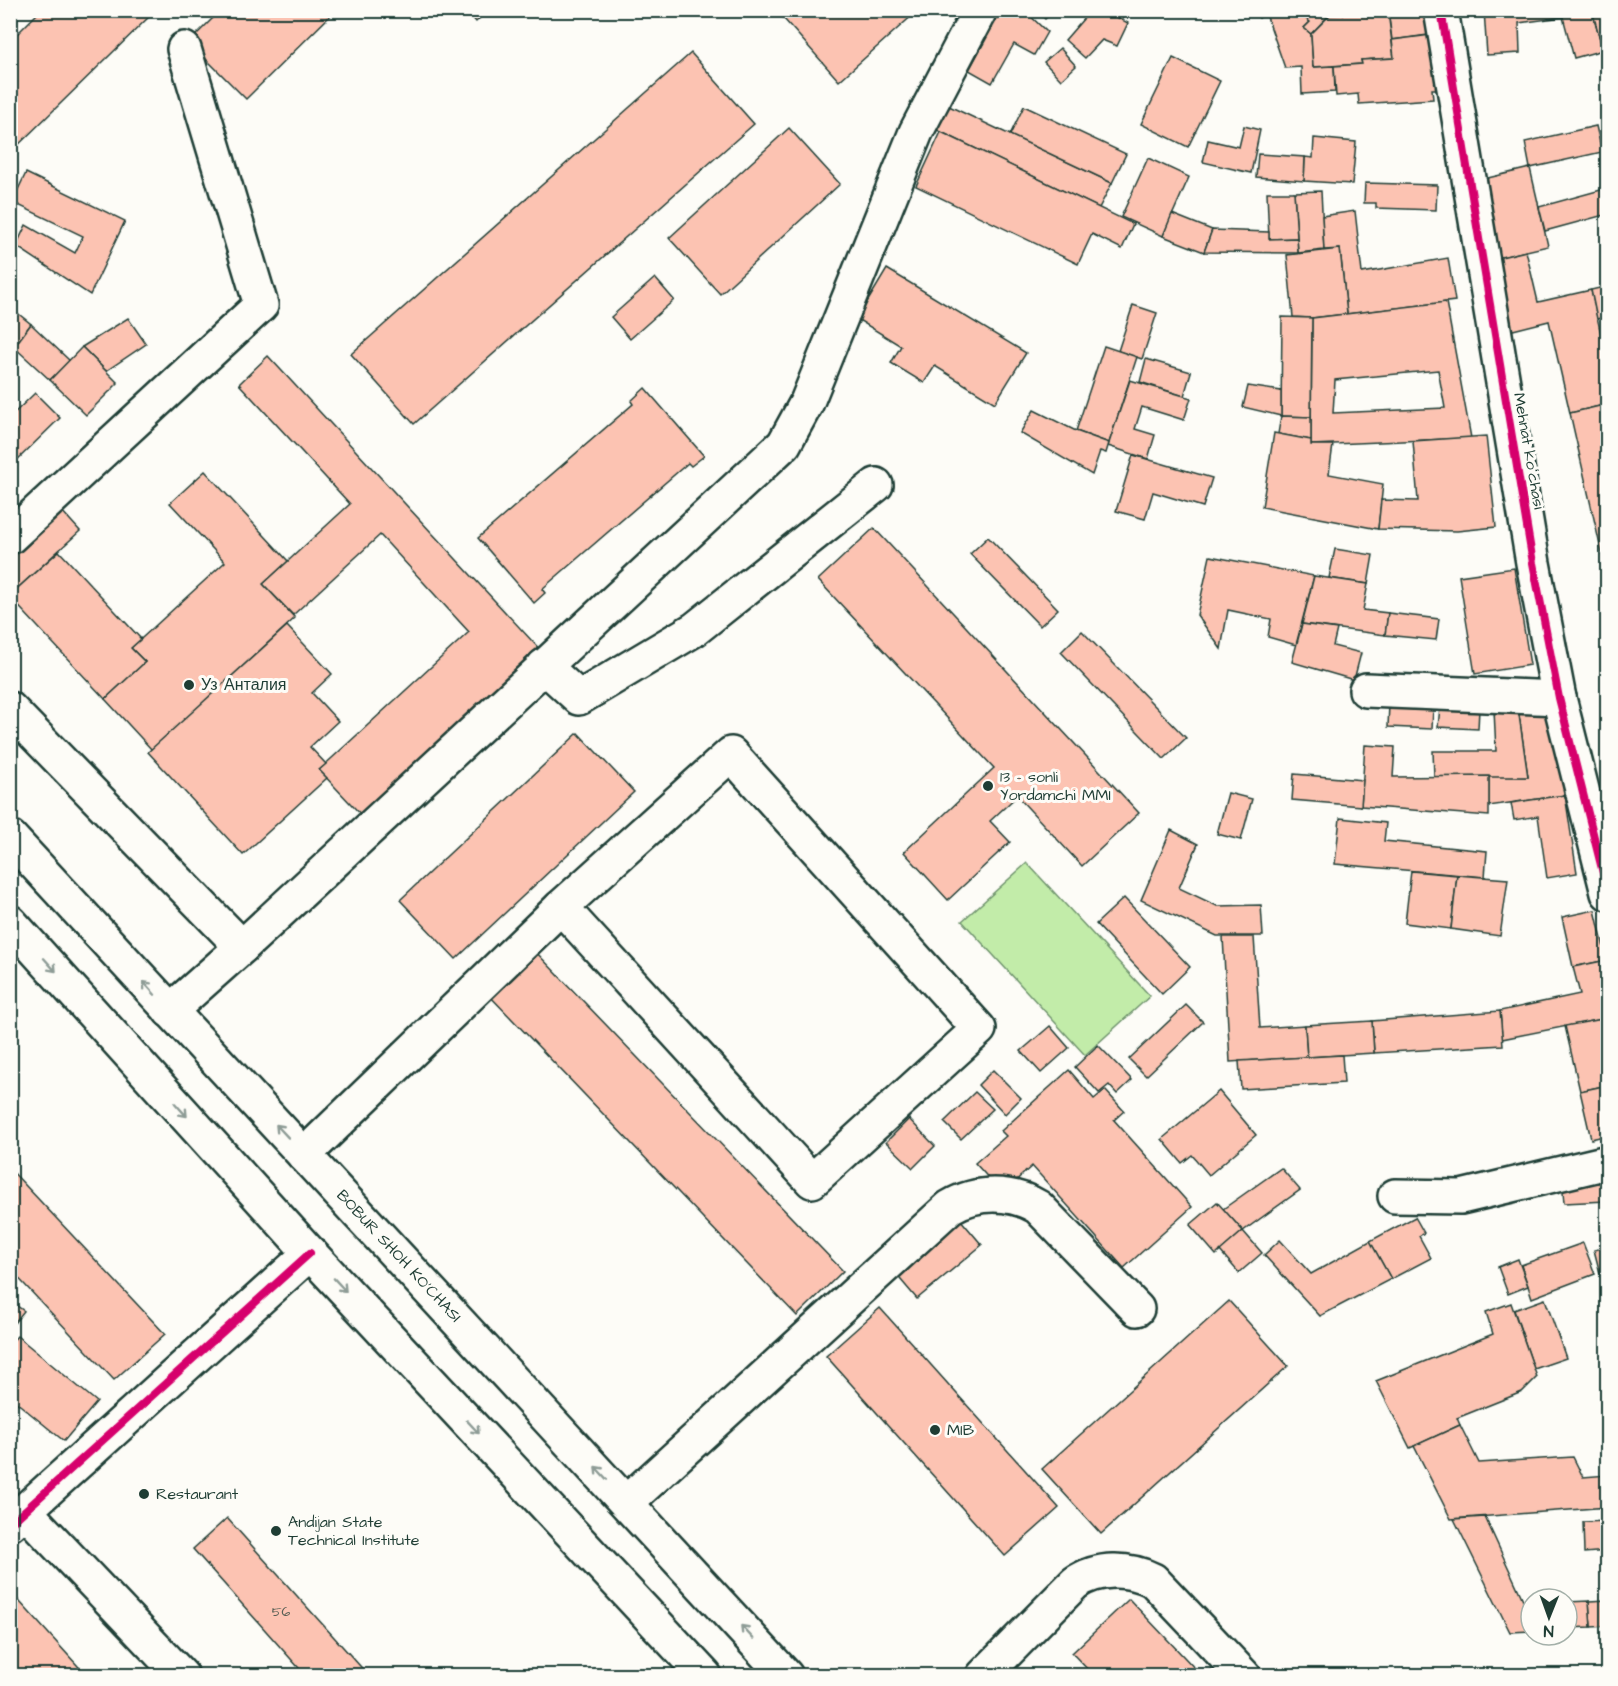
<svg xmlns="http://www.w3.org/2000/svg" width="1618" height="1686" viewBox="0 0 1618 1686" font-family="'Architects Daughter',sans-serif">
  <rect width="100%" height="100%" fill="#fdfcf7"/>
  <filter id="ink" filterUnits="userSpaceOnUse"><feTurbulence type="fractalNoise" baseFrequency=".0167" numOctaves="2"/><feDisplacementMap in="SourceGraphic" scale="12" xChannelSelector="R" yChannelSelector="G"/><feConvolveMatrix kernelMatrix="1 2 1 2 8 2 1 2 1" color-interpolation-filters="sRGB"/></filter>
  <g filter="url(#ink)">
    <polygon fill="#c2eca9" stroke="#70946e" stroke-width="1.5" points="1027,863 1150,996 1085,1055 962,921"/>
    <g fill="#fcc3b2" stroke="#1f3d34" stroke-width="1.5" fill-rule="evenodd">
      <polygon points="41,10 156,10 10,153 10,41"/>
      <polygon points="221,10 336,10 246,99 189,42"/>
      <polygon points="466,10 488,10 476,22"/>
      <polygon points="776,10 912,10 915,13 839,81"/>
      <polygon points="1002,10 1024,10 1047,32 1034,55 1014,44 992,83 969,70"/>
      <polygon points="1036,10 1054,10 1045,19"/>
      <polygon points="1091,10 1103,10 1128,23 1117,46 1102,40 1085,58 1065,40"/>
      <polygon points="1251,10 1272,10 1259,18"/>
      <polygon points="1272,10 1296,10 1310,22 1304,28 1311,34 1313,67 1334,66 1335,92 1302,94 1301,67 1285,68 1266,14"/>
      <polygon points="1296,10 1330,10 1332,12 1311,34 1304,28 1310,22"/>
      <polygon points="1388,10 1432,10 1435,34 1392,40"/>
      <polygon points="1484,10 1592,10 1603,50 1574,58 1563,17 1519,23 1520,53 1487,55"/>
      <polygon points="1592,10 1608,10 1608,66 1603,50"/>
      <polygon points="1388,12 1394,58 1361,60 1362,64 1313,67 1311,34 1330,15"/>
      <polygon points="1431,35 1436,89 1432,89 1433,99 1359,104 1358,94 1336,96 1334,66 1362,64 1361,60 1394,58 1392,40"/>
      <polygon points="1060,48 1076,66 1061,80 1044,62"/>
      <polygon points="691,53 754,124 414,424 351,354"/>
      <polygon points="1173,58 1220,81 1188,147 1141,124"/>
      <polygon points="949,106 1112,183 1099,208 937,130"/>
      <polygon points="1024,106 1126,154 1112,183 1010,135"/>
      <polygon points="1244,126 1260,130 1251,173 1203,162 1208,140 1239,147"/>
      <polygon points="1596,126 1602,152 1530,168 1525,142"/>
      <polygon points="789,128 840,184 720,294 669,238"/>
      <polygon points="941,132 1133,224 1122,249 1092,234 1078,264 916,186"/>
      <polygon points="1314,138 1356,142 1352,184 1304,181 1305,157 1313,158"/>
      <polygon points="1258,154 1305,157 1304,181 1256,177"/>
      <polygon points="1148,158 1189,177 1163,236 1121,217"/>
      <polygon points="1530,168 1548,246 1493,259 1475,181"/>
      <polygon points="26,173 125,221 90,295 16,246 26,225 75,253 83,236 12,202"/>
      <polygon points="1365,183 1437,185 1436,210 1376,208 1376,203 1364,203"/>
      <polygon points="1608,188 1608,214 1545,231 1539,207"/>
      <polygon points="1321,191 1324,250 1298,253 1294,192"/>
      <polygon points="1267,192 1294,192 1297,238 1269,239"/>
      <polygon points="1355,211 1362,273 1448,258 1455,301 1347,314 1340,249 1324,250 1322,216"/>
      <polygon points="1172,214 1212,230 1204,252 1163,236"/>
      <polygon points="1212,230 1269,232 1269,239 1297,238 1298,253 1204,252"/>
      <polygon points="1340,249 1347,314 1312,318 1293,317 1287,255"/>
      <polygon points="1526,251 1538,302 1591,290 1608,365 1608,404 1570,413 1549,321 1509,331 1493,259"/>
      <polygon points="887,269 1026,353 995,403 935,366 924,383 891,363 901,346 857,319"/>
      <polygon points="655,278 674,300 630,339 611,317"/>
      <polygon points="1608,286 1608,316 1597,319 1591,290"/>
      <path d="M1446,302L1471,438L1311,445L1312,318ZM1438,370L1445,408L1333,413L1335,380Z"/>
      <polygon points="1133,305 1157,313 1142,359 1118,351"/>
      <polygon points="10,307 31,324 12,349 10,348"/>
      <polygon points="1282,317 1312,318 1311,417 1281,416"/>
      <polygon points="128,318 146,344 106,371 82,347"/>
      <polygon points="31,324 70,361 50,380 14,347"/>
      <polygon points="1104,346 1137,357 1109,443 1076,431"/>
      <polygon points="82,347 118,383 86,415 50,380"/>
      <polygon points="268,356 545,655 366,820 319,770 469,632 380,535 293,615 263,584 350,504 239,384"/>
      <polygon points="1146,359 1191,372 1184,396 1140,382"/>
      <polygon points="1130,380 1191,398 1184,420 1142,407 1135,429 1155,435 1148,459 1108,446"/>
      <polygon points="1248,386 1281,391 1281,416 1243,407"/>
      <polygon points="645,388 704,456 691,466 688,463 542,589 545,593 534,603 478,538 633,404 631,401"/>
      <polygon points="35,393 60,418 10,467 10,417"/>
      <polygon points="1608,404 1608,571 1606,572 1570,413"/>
      <polygon points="1034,410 1076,431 1109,443 1106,453 1100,451 1092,475 1020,433"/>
      <polygon points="1281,416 1311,417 1311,440 1278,434"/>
      <polygon points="1274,433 1311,440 1311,445 1333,445 1329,474 1383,484 1378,529 1262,507"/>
      <polygon points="1486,436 1496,527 1457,531 1378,529 1381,500 1418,501 1413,441"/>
      <polygon points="1133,455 1212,478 1203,507 1153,492 1145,519 1116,511"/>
      <polygon points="205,471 288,561 263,584 295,618 152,750 105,699 145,662 131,648 225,562 170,503"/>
      <polygon points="61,510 80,531 10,595 10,556"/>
      <polygon points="874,528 1139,813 1082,866 1017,796 990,821 1010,842 948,900 904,852 994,768 818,580"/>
      <polygon points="988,537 1058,609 1040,626 970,554"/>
      <polygon points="1335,549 1373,555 1368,584 1329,578"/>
      <polygon points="59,551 141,639 131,648 145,662 105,699 10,597 10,595"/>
      <polygon points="1210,556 1314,576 1296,645 1268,637 1271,619 1228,610 1221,649 1197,615"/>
      <polygon points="1514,568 1530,665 1475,674 1459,576"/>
      <polygon points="1314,576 1368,584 1363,610 1388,613 1385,635 1302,624"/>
      <polygon points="1388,613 1439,619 1436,640 1385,635"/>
      <polygon points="1302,624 1337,629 1333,646 1361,653 1354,680 1292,662"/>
      <polygon points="287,626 332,674 312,693 338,721 310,747 326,764 319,770 327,778 243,855 148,752"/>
      <polygon points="1082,631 1186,738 1164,759 1061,652"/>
      <polygon points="1389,705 1433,707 1432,729 1388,727"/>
      <polygon points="1545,706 1565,795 1489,806 1489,776 1528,777 1518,708"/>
      <polygon points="1440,707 1479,709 1478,729 1438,727"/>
      <polygon points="1518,708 1528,777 1434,777 1433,751 1496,751 1494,710"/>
      <polygon points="578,733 634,792 456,959 400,900"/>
      <polygon points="1365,745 1395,747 1393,777 1489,776 1489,816 1361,806"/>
      <polygon points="1294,774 1363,780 1361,806 1292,800"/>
      <polygon points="1228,793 1252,799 1241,840 1217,834"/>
      <polygon points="1565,795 1577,873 1547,878 1538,816 1514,820 1511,803"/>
      <polygon points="1340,818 1386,823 1384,841 1487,851 1485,877 1335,864"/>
      <polygon points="1171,830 1198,844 1179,888 1217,906 1261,905 1263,936 1217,936 1141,900"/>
      <polygon points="1411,871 1457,875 1451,929 1405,923"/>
      <polygon points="1457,875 1508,879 1500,936 1451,929"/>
      <polygon points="1124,898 1190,967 1162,994 1096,924"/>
      <polygon points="1595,910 1607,960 1573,967 1562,917"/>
      <polygon points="1223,937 1254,937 1260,1028 1305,1025 1307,1057 1230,1062"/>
      <polygon points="533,949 843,1271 797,1316 487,993"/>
      <polygon points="1607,960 1608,1018 1502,1039 1500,1011 1580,994 1573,967"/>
      <polygon points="1186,1005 1203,1022 1146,1076 1129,1059"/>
      <polygon points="1500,1011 1503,1045 1374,1053 1372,1021"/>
      <polygon points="1608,1018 1608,1085 1580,1091 1565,1026"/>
      <polygon points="1372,1021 1374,1053 1307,1057 1305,1025"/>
      <polygon points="1050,1026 1069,1048 1041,1073 1021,1051"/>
      <polygon points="1098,1045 1132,1080 1117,1094 1109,1085 1099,1093 1075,1067"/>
      <polygon points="1342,1055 1344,1083 1241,1089 1239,1061"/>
      <polygon points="993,1070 1021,1098 1005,1114 978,1085"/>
      <polygon points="1069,1070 1094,1099 1105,1090 1124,1111 1114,1120 1192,1207 1124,1268 1032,1166 1002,1193 975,1163 1006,1136 1001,1131"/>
      <polygon points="1608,1085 1608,1135 1591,1139 1580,1091"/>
      <polygon points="1219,1091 1256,1135 1209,1175 1192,1155 1182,1163 1162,1139"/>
      <polygon points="975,1092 993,1109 961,1139 944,1122"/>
      <polygon points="909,1119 935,1146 913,1168 886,1142"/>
      <polygon points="1281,1168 1300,1190 1243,1231 1223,1209"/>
      <polygon points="10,1169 165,1334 114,1380 10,1269"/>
      <polygon points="1606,1177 1607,1201 1564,1203 1562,1181"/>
      <polygon points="1217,1202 1243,1231 1216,1255 1190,1225"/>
      <polygon points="1415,1217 1424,1233 1419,1236 1431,1258 1391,1279 1370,1241"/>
      <polygon points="960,1219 982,1245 917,1299 895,1273"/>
      <polygon points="1243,1231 1262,1253 1239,1273 1220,1251"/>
      <polygon points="1280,1240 1311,1274 1370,1241 1391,1279 1320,1316 1264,1255"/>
      <polygon points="1583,1243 1595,1274 1532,1298 1521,1265"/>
      <polygon points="1608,1247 1608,1275 1601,1277 1594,1250"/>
      <polygon points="1518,1259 1528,1286 1508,1294 1498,1267"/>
      <polygon points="1545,1299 1566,1358 1534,1369 1514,1310"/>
      <polygon points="10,1301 24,1311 10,1328"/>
      <polygon points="1229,1301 1288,1366 1101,1534 1042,1469"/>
      <polygon points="1511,1303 1537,1377 1522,1392 1457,1418 1460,1425 1410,1448 1376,1381 1493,1334 1486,1312"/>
      <polygon points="880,1308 1059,1508 1005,1556 826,1356"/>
      <polygon points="17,1336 97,1402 64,1441 10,1397 10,1344"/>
      <polygon points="1460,1425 1479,1463 1573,1457 1583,1477 1608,1475 1608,1507 1451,1519 1414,1446"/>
      <polygon points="1485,1517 1525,1604 1531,1604 1531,1631 1510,1632 1454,1519"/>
      <polygon points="227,1518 369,1676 306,1676 193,1549"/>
      <polygon points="1608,1521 1608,1551 1584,1553 1583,1522"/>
      <polygon points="10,1591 87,1676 10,1676"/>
      <polygon points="1129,1599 1202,1676 1094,1676 1072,1653"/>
      <polygon points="1608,1600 1608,1626 1591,1627 1589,1601"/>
      <polygon points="1589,1601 1591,1627 1567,1628 1567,1602"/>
    </g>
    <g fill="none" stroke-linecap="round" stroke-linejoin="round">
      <g stroke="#1f3d34" stroke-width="38">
        <g id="minor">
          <polyline points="1441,10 1533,563 1559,698 1608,893"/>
          <polyline points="10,537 261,305 184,49"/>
          <polyline points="544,666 579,698 695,629 876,485"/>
          <polyline points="1366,690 1559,698"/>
          <polyline points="10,709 242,947"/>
          <polygon points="731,754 979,1029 812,1181 561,907"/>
          <polyline points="170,1011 242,947 784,444 807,402 916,132 980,10"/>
          <polyline points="304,1155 561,907"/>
          <polyline points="1395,1196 1461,1197 1608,1162"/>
          <path d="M627,1502L950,1207C977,1191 1011,1191 1038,1207L1137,1309"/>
          <polyline points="25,1511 182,1676"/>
          <polyline points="10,1524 310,1253"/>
          <path d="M983,1676L1075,1583C1098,1567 1129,1568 1153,1580L1244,1676"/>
        </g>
      </g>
      <g stroke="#1f3d34" stroke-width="38">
        <g id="major">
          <polyline points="10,837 786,1676"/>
          <polyline points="10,922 310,1253 705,1676"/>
        </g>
      </g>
      <use href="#minor" stroke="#fdfcf7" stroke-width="33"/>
      <use href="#major" stroke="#fdfcf7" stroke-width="33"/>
      <g stroke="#fdfcf7" stroke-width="11">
        <g id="cycleway">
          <polyline points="1441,10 1533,563 1559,698 1608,893"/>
          <polyline points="10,1524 310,1253"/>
        </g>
      </g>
      <use href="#cycleway" stroke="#d6006c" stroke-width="8"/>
    </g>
    <defs><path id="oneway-shaft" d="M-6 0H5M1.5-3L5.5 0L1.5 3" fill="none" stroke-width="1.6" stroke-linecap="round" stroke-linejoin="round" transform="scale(1.5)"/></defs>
    <g stroke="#8e9c96">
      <use href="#oneway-shaft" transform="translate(50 965) rotate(48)"/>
      <use href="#oneway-shaft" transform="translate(149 988) rotate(-132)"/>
      <use href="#oneway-shaft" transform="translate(181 1110) rotate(48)"/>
      <use href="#oneway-shaft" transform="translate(282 1131) rotate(-133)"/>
      <use href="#oneway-shaft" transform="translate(340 1285) rotate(47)"/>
      <use href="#oneway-shaft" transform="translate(473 1427) rotate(47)"/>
      <use href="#oneway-shaft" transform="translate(601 1473) rotate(-133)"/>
      <use href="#oneway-shaft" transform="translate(747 1632) rotate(-133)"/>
    </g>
  </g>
  <g fill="#1f3d34" stroke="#fdfcf7" stroke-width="2">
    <circle cx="189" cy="685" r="6"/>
    <circle cx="988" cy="786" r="6"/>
    <circle cx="935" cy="1430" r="6"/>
    <circle cx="144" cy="1494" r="6"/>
    <circle cx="276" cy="1531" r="6"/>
  </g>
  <g text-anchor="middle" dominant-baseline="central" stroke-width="6" stroke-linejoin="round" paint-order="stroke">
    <g font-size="14" fill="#565e54">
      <text x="281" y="1612">56</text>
    </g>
    <g font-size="16" fill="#1f3d34" stroke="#fdfcf7">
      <text transform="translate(1529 451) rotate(80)">Mehnat koʻchasi</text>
      <text transform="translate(399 1256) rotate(47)">BOBUR SHOH KO'CHASI</text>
    </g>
    <g font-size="16" fill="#1f3d34" stroke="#fdfcf7" text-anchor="start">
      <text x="201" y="685">Уз Анталия</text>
      <text x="1000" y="777">13 - sonli<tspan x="1000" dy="18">Yordamchi MMI</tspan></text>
      <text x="947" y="1430">MIB</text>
      <text x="156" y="1494">Restaurant</text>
      <text x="288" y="1522">Andijan State<tspan x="288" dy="18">Technical Institute</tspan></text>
    </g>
  </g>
  <rect width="1618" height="1686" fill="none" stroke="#fdfcf7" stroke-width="36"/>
  <rect x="18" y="18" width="1582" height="1650" fill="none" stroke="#1f3d34" stroke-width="2" filter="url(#ink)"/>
  <g transform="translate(1549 1617) rotate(181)"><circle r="28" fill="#fdfcf7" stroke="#a4b0a9" stroke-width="1.5"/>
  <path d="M0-4.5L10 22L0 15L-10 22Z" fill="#1f3d34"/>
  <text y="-9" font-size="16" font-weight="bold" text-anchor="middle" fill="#1f3d34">N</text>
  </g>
</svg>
